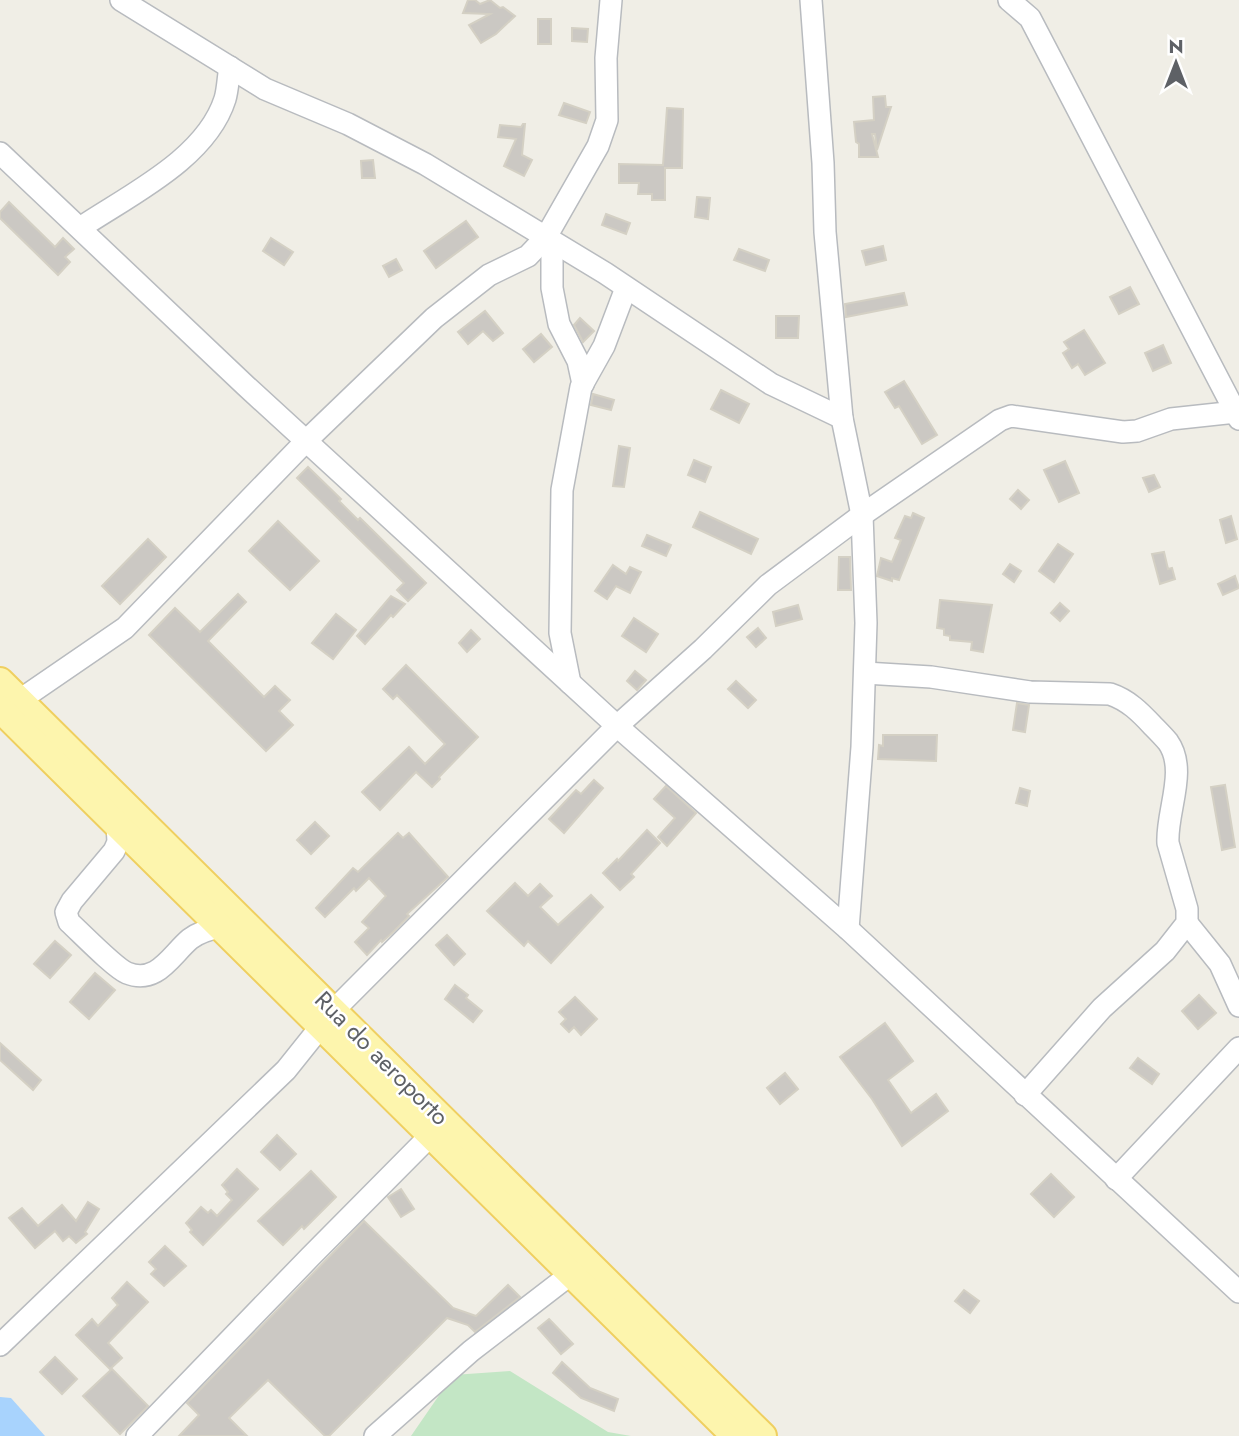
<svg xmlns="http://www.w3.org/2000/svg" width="1239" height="1436" viewBox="0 0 1239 1436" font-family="Jost,sans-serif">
  <rect width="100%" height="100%" fill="#f0eee6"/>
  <polygon fill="#c3e6c5" points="510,1371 608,1432 631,1436 411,1436 453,1375"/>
  <polygon fill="#a8d3fd" points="0,1397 11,1398 45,1436 0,1436"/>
  <g fill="#cbc8c3" stroke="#d4d0c4" stroke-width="2">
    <polygon points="468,0 475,0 480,4 490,0 500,8 503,7 515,16 496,34 481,43 469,25 490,14 463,13"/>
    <rect x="538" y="19" width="13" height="25"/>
    <polygon points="572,28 588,29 587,42 572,41"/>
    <polygon points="885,96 886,107 891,107 877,150 875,134 872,134 878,157 859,157 859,144 856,142 854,122 874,120 873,97"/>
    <polygon points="564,103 590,112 586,123 559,115"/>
    <polygon points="667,108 683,109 682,168 665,168 665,200 652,200 652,194 638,194 639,183 619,183 619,164 663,165"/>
    <polygon points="523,124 525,124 522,155 532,160 524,176 504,166 516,139 498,137 500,125 521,127"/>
    <polygon points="373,160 375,178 362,178 361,161"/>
    <polygon points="697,197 710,198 708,219 695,217"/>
    <polygon points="9,202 55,247 63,238 74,249 65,257 70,262 58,275 0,218 0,212"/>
    <polygon points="606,214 630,223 626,234 602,225"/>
    <polygon points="466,221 478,237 436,268 424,251"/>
    <polygon points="271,238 293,252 284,265 263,251"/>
    <polygon points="883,246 886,260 866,265 862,251"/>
    <polygon points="739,249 769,260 765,271 734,260"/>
    <polygon points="396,259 402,270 389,277 383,266"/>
    <polygon points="1130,287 1139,304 1119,314 1110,297"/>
    <polygon points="904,293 907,305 846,317 845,304"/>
    <polygon points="485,311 503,333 493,341 483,331 468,344 458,332"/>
    <polygon points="776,316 799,316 798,338 776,338"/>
    <polygon points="580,318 594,331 583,342 574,325"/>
    <polygon points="1084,330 1105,363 1085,375 1078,364 1072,368 1063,353 1069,349 1064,342"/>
    <polygon points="541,334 552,347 534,362 523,349"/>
    <polygon points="1163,345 1171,363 1153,371 1145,353"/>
    <polygon points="904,381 937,435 922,444 899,406 895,408 885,392"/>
    <polygon points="721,390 749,404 739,423 711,409"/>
    <polygon points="593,394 614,400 611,410 591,405"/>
    <polygon points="619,446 630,448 624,487 613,486"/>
    <polygon points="694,460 711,467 705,482 688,475"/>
    <polygon points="1065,461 1079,493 1059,502 1044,470"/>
    <polygon points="308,467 341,499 339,501 358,520 360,518 426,583 408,601 397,590 404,583 297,478"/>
    <polygon points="1154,475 1160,487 1149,492 1143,478"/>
    <polygon points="1018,490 1029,500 1021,509 1010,499"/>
    <polygon points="700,512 758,539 751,554 693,527"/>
    <polygon points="913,513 924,518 899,580 892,578 892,581 877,576 881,558 892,562 901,540 895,538 905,516 911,518"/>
    <polygon points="1231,516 1237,539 1226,543 1220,520"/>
    <polygon points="278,521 319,561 290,590 249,551"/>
    <polygon points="647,535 671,545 666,556 642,546"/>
    <polygon points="148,539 166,557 120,604 102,586"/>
    <polygon points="1058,544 1073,554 1054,582 1039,571"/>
    <polygon points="1164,552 1168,569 1172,568 1175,579 1160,584 1152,554"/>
    <polygon points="839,557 850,557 851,590 838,590"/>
    <polygon points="1010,564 1021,571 1014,582 1003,574"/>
    <polygon points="613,565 626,574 630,567 641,572 630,593 616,586 607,599 595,591"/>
    <polygon points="1235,576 1239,588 1223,595 1218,584"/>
    <polygon points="238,594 246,602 208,641 264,697 275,686 290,700 279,711 293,725 266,751 149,635 175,608 200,632"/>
    <polygon points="391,596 405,604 393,617 391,615 365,644 357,636"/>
    <polygon points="940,600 992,605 983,652 971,650 972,642 950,640 950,636 944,635 944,629 937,628"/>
    <polygon points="1060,603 1069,611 1060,621 1051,613"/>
    <polygon points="798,605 802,619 776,626 773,612"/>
    <polygon points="336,614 356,630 333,659 312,643"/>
    <polygon points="634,618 658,634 646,652 622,636"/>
    <polygon points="758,628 766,638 756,647 747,637"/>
    <polygon points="471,630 480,639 467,652 459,643"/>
    <polygon points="406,665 478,737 439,777 440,779 432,787 416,772 380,810 362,792 409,747 425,764 445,744 397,695 393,699 383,689"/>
    <polygon points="635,671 646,680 637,690 627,681"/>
    <polygon points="736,681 756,700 748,708 728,689"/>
    <polygon points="1017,703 1029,705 1025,732 1013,730"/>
    <polygon points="883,735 937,735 936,761 878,759 879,745 883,746"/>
    <polygon points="594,780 603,788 564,833 549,819 576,790 581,794"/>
    <polygon points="1225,785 1235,847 1222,850 1211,787"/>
    <polygon points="666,786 696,813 667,846 658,837 675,818 654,799"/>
    <polygon points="1020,788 1030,791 1027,806 1016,803"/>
    <polygon points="315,822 329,836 311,854 297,840"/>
    <polygon points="647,830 660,843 631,874 634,877 620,890 603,873 617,859 618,861"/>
    <polygon points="398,833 403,838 409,833 448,877 407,914 409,916 392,933 382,942 381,940 367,955 355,942 369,928 362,922 386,896 369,878 356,891 354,888 325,917 316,908 353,868 358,872"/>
    <polygon points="515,883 528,896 540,884 552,896 540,907 558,925 591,895 603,907 551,963 528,941 524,946 487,911"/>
    <polygon points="447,935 465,954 454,965 436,945"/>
    <polygon points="55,941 71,955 50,978 34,964"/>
    <polygon points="95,973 115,990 89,1019 70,1002"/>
    <polygon points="455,985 468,995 466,998 482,1011 473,1022 445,999"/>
    <polygon points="1199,995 1216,1013 1198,1029 1182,1011"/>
    <polygon points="575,997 597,1019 581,1035 574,1027 569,1032 561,1024 566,1019 559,1012"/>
    <polygon points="885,1023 913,1061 888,1080 911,1113 936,1094 948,1111 902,1146 872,1099 840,1057"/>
    <polygon points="0,1043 41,1080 33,1090 0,1060"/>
    <polygon points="1138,1058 1159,1074 1152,1084 1130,1068"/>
    <polygon points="785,1073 798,1089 780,1104 767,1088"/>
    <polygon points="277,1135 296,1154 280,1170 261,1152"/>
    <polygon points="237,1169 258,1189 203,1245 190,1232 192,1230 186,1223 201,1207 208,1213 211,1210 217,1216 232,1200 226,1194 228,1192 222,1185"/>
    <polygon points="311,1171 336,1197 304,1229 302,1226 283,1245 258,1221"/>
    <polygon points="1051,1174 1074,1197 1054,1217 1031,1194"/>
    <polygon points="401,1189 414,1209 401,1217 388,1197"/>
    <polygon points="88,1202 99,1209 85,1232 87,1234 76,1243 69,1236 63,1241 55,1231 35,1248 9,1218 22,1208 38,1226 62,1205 76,1221"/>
    <polygon points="364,1221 453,1308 476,1316 508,1285 520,1297 475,1332 468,1325 447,1318 329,1436 325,1436 268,1380 229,1418 247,1436 179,1436 199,1415 187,1403"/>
    <polygon points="165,1246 186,1266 164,1286 151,1274 156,1269 149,1262"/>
    <polygon points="127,1282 148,1302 108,1343 122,1358 110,1369 76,1335 92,1319 98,1326 118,1305 112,1298"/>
    <polygon points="964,1290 979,1301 970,1313 955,1301"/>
    <polygon points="549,1319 573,1344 561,1354 538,1328"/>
    <polygon points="55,1357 77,1379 62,1394 40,1372"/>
    <polygon points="562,1362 590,1388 618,1399 614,1411 581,1398 553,1373"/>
    <polygon points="112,1369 148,1406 120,1434 83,1396"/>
  </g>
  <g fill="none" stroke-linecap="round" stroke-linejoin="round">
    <g stroke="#b8bbbf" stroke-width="24">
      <g id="minor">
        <polyline points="121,0 265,89 348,124 425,164 605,273 771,384 842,418"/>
        <polyline points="811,0 823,163 825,232 842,418 862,515 866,623 862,747 848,929"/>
        <polyline points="1009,0 1030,18 1239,419"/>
        <polyline points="0,153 246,386 617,726 848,929 1239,1292"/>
        <path d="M80,228C129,195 206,159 225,99C228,89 228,77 230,67"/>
        <polyline points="552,241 552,288 559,324 578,361 583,384"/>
        <path d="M865,673L931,677L1030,692L1110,694C1128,700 1140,712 1153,726C1158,731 1163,736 1168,742C1188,770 1166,812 1168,843L1187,909V923L1165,951L1102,1008L1025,1095"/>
        <polyline points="570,683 560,633 562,490 581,387 604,346 626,288"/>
        <polyline points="20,700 125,628 307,440 434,318 489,275 528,256 546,237 598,146 607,120 606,58 611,0"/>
        <path d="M117,825L118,842L114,851L72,901L66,912L69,922C81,933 115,968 127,973C157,985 171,955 190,939C199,932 210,929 220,927"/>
        <polyline points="1187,923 1220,964 1239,1006"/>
        <polyline points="1116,1179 1239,1048"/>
        <polyline points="0,1345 286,1070 334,1010 617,726 703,649 768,585 862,515 1000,420 1011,416 1123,432 1137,431 1171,419 1236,412"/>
        <polyline points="137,1436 310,1257 431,1135"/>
        <polyline points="375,1436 471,1351 571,1274"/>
      </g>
    </g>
    <g stroke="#efcf60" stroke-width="30">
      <g id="major">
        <polyline points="0,681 763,1436"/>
        <polyline points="0,709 735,1436"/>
      </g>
    </g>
    <use href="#minor" stroke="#fff" stroke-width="21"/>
    <use href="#major" stroke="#fdf5ad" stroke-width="26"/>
  </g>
  <g text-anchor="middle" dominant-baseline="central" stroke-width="5" stroke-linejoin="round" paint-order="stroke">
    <g font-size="24" fill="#5e6166" stroke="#fff">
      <text transform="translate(382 1058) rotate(45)">Rua do aeroporto</text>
    </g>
  </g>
  <g transform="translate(1176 63)" stroke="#ffffff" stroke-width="5" paint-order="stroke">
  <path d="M0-5L12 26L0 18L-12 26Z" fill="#5e6166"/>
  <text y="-10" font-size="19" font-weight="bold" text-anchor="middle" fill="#5e6166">N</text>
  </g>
</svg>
